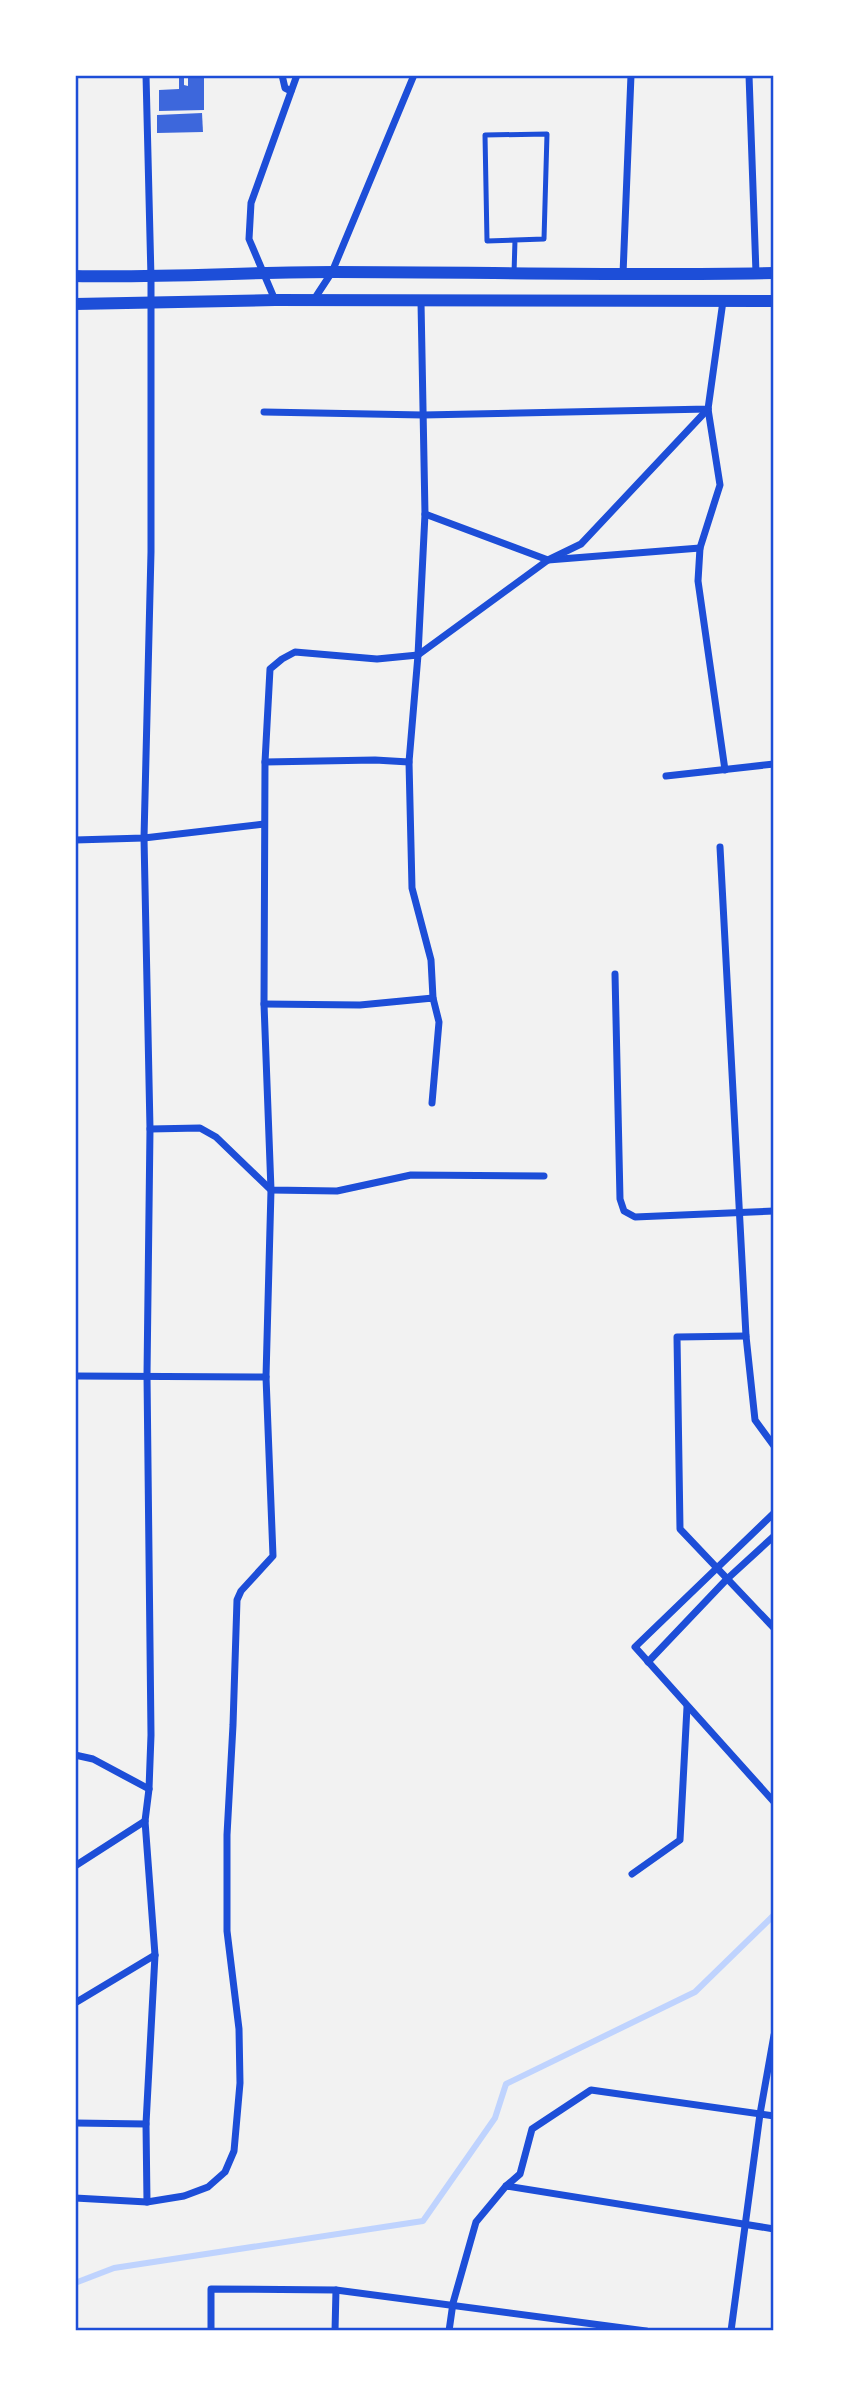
<svg xmlns="http://www.w3.org/2000/svg" width="849" height="2406" viewBox="0 0 849 2406" font-family="'Titillium Web',sans-serif">
  <rect width="100%" height="100%" fill="#f2f2f2"/>
  <g fill="none" stroke-linecap="round" stroke-linejoin="round">
    <polyline stroke="#bfd3fe" stroke-width="6" points="75,2283 114,2268 423,2221 495,2118 506,2084 695,1992 774,1915"/>
  </g>
  <g fill="#3d67dc">
    <polygon points="179,75 184,75 184,85 188,86 188,75 204,75 204,110 159,111 159,90 179,89"/>
    <polygon points="202,113 203,132 157,133 157,115"/>
  </g>
  <g fill="none" stroke-linecap="round" stroke-linejoin="round">
    <polyline stroke="#1d4ed8" stroke-width="5" points="514,274 515,240 544,239 547,134 485,135 487,241 515,240"/>
    <g stroke="#1d4ed8" stroke-width="7">
      <polyline points="146,75 151,278 151,552 144,838 150,1129 147,1375 151,1735 149,1789 145,1821 155,1955 146,2124 147,2202"/>
      <polyline points="282,75 285,88 291,91"/>
      <polyline points="749,75 756,273"/>
      <polyline points="623,274 631,75"/>
      <polyline points="275,300 249,239 251,203 297,75"/>
      <polyline points="313,301 332,272 414,75"/>
      <polyline points="708,409 720,485 700,548 698,581 725,770"/>
      <polyline points="264,412 423,415 708,409 723,301"/>
      <polyline points="425,514 548,560 700,548"/>
      <polyline points="265,762 375,760 409,762 418,655 425,514 421,302"/>
      <polyline points="409,762 412,888 431,960 433,998"/>
      <polyline points="666,776 774,764"/>
      <polyline points="75,840 144,838 264,824"/>
      <polyline points="720,847 746,1336 755,1420 774,1446"/>
      <polyline points="615,974 620,1199 624,1211 635,1217 774,1211"/>
      <polyline points="264,1004 360,1005 433,998 439,1022 432,1103"/>
      <polyline points="150,1129 200,1128 216,1137 271,1190 337,1191 411,1175 544,1176"/>
      <polyline points="746,1336 677,1337 680,1529 774,1628"/>
      <polyline points="75,1376 266,1377"/>
      <polyline points="774,1513 635,1647 774,1802"/>
      <polyline points="648,1662 726,1580 774,1536"/>
      <polyline points="75,1755 93,1759 149,1789"/>
      <polyline points="75,1866 145,1821"/>
      <polyline points="632,1874 680,1840 687,1707"/>
      <polyline points="75,2003 155,1955"/>
      <polyline points="75,2123 146,2124"/>
      <polyline points="506,2186 774,2229"/>
      <polyline points="75,2198 147,2202 184,2196 208,2187 225,2172 234,2151 240,2083 239,2029 227,1931 227,1835 233,1725 237,1600 241,1591 273,1556 266,1377 271,1190 264,1004 265,762 270,669 282,659 295,652 377,659 418,655 548,560 581,544 708,409"/>
      <polyline points="211,2331 211,2289 336,2290 646,2331"/>
      <polyline points="335,2331 336,2290"/>
      <polyline points="449,2331 453,2303 476,2222 506,2186 520,2174 532,2129 591,2090 774,2116"/>
      <polyline points="731,2331 760,2114 774,2035"/>
    </g>
    <g stroke="#1d4ed8" stroke-width="12">
      <path d="M75,276C162,278 248,272 334,272C481,272 627,276 774,273"/>
      <polyline points="75,304 275,300 774,301"/>
    </g>
  </g>
  <rect width="849" height="2406" fill="none" stroke="#ffffff" stroke-width="154"/>
  <rect x="77" y="77" width="695" height="2252" fill="none" stroke="#1d4ed8" stroke-width="2.5"/>
</svg>
